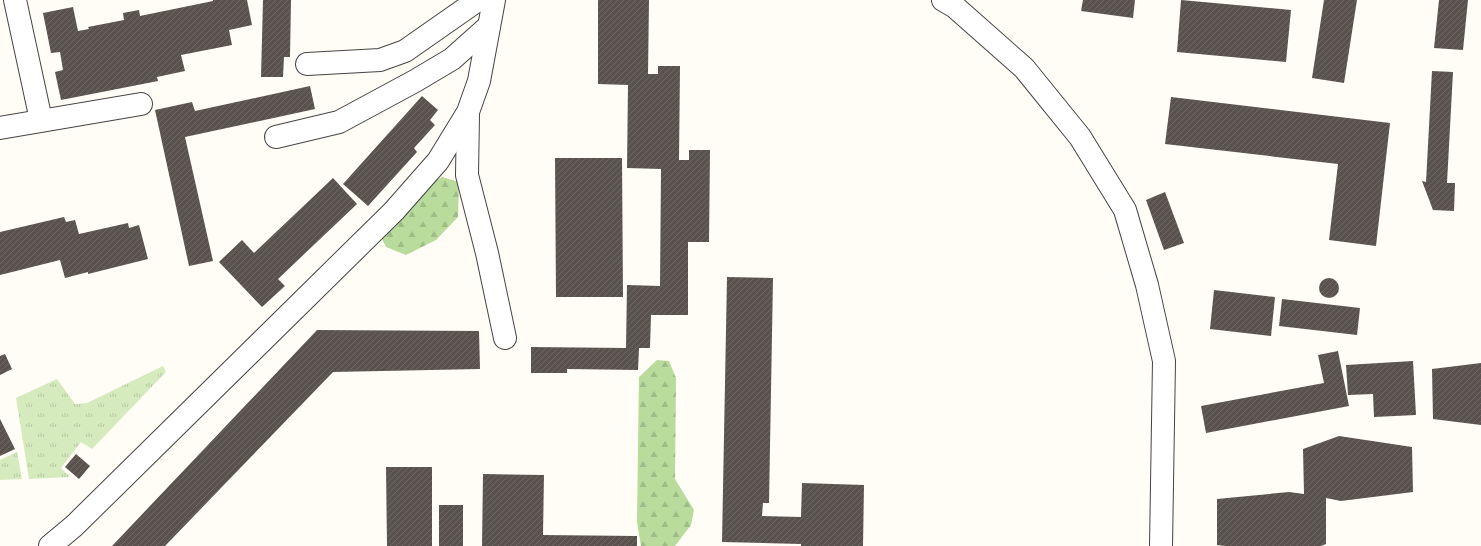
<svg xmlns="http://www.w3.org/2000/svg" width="1481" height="546" viewBox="0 0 1481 546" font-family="'PT Serif',serif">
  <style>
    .grass { fill: url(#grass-tufts) }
    .forest { fill: url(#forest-firs) }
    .building { fill: url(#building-hatch) }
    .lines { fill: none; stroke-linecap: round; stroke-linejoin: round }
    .minor-casing { stroke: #444; stroke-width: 24 }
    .minor { stroke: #fff; stroke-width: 22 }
  </style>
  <defs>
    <pattern id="grass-tufts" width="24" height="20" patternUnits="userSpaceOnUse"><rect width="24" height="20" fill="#d5ebbd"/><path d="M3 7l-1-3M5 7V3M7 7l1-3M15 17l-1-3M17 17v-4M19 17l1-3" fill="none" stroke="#b6c8a1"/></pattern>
    <pattern id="forest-firs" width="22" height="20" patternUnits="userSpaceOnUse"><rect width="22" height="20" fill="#b9dc9c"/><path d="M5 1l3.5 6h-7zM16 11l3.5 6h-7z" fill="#9ebc85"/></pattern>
    <pattern id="building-hatch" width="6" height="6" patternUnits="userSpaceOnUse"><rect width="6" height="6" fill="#5a524d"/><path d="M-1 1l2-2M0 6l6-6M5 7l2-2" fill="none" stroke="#6d6662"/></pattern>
  </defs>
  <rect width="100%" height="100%" fill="#fffdf5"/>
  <g class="grass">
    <path d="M 163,366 L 166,372 L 92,449 L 81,442 L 61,468 L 70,477 L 29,479 L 16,398 L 57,379 L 75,404 L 87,403 Z"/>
    <path d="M 17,452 L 22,479 L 0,480 L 0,460 Z"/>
  </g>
  <g class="forest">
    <path d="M 442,177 L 459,182 L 458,217 L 436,240 L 406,255 L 386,247 L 380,235 L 427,186 Z"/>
    <path d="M 657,360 L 669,361 L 676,378 L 675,479 L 694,510 L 691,525 L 675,546 L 641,546 L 637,522 L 639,377 Z"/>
  </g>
  <g class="building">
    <path d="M 213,0 L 247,0 L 252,25 L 229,30 L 232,45 L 181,55 L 185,71 L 157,77 L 158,81 L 61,100 L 55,72 L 63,70 L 60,52 L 51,53 L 43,13 L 73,7 L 78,31 L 89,29 L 88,27 L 124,20 L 123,13 L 139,10 L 140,16 L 213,1 Z"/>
    <path d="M 263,0 L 291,0 L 290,57 L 284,57 L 283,77 L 261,77 Z"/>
    <path d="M 598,0 L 649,0 L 648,74 L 658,74 L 658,66 L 680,66 L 679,160 L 689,160 L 689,150 L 710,150 L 709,242 L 688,242 L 688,315 L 651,315 L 650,348 L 639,348 L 638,370 L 567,369 L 567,373 L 531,373 L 531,347 L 626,348 L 627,285 L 660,286 L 661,169 L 627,168 L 628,85 L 598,84 Z"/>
    <path d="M 1083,0 L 1135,0 L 1133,18 L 1081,11 Z"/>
    <path d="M 1181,0 L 1291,10 L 1286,62 L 1177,52 Z"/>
    <path d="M 1324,0 L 1357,0 L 1344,83 L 1312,78 Z"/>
    <path d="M 1439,0 L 1468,0 L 1463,50 L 1434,48 Z"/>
    <path d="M 1432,71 L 1453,72 L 1447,183 L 1455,183 L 1454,211 L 1433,210 L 1422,181 L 1426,182 Z"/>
    <path d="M 310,86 L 315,109 L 185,137 L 213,261 L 189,266 L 155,110 L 192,102 L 195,111 Z"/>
    <path d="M 422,96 L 438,110 L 430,120 L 435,125 L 414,148 L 417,152 L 368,206 L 343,184 Z"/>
    <path d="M 1171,97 L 1390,123 L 1376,246 L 1329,240 L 1338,164 L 1165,144 Z"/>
    <path d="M 555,158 L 622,158 L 623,297 L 556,297 Z"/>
    <path d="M 333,178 L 357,204 L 278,279 L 285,286 L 262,307 L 219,262 L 242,240 L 254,253 Z"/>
    <path d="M 1165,192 L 1184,243 L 1164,250 L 1146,200 Z"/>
    <path d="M 64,217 L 66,222 L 75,220 L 79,234 L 128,223 L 129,228 L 139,225 L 148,259 L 88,274 L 88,272 L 65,278 L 60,260 L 0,275 L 0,232 Z"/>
    <path d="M 727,277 L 773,278 L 769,503 L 763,503 L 762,516 L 801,517 L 802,483 L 864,485 L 863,546 L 801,546 L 801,544 L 722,542 Z"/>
    <circle cx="1329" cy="288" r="10"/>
    <path d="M 1214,290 L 1275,297 L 1271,336 L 1210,329 Z"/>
    <path d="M 1282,299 L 1360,308 L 1357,335 L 1279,326 Z"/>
    <path d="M 317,330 L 479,331 L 480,369 L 333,372 L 165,546 L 112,546 Z"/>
    <path d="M 1338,351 L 1349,406 L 1206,433 L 1201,406 L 1324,383 L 1318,355 Z"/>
    <path d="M 5,354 L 12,369 L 0,375 L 0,356 Z"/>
    <path d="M 1413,361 L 1416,415 L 1374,417 L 1373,394 L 1348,395 L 1346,365 Z"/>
    <path d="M 1481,363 L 1481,425 L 1433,419 L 1432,369 Z"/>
    <path d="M 0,419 L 15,449 L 0,456 Z"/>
    <path d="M 1339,436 L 1412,447 L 1413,492 L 1341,501 L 1326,498 L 1326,544 L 1321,546 L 1225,546 L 1217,545 L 1217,499 L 1289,492 L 1304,494 L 1303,449 Z"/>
    <path d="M 76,454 L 90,466 L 79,479 L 65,467 Z"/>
    <path d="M 386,467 L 432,467 L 432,546 L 387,546 Z"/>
    <path d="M 483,474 L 544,475 L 543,535 L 637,536 L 637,546 L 482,546 Z"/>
    <rect x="439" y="505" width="24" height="41"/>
  </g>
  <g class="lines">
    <defs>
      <g id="minor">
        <path d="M 15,0 L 41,120"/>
        <path d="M 943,0 L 955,7 L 1024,68 L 1080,137 L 1125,210 L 1147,285 L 1164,361 L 1161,546"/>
        <path d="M 307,64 L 380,60 L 405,51 L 478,0"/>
        <path d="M 468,114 L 467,175 L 487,253 L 505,338"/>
        <path d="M 0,128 L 141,104"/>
        <path d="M 276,137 L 339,122 L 415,81 L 452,59 L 489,26"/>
        <path d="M 50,546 L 74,526 L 394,211 L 438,161 L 468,112 L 479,81 L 494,0"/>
      </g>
    </defs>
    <use href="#minor" class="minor-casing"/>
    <use href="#minor" class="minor"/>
  </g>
</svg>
